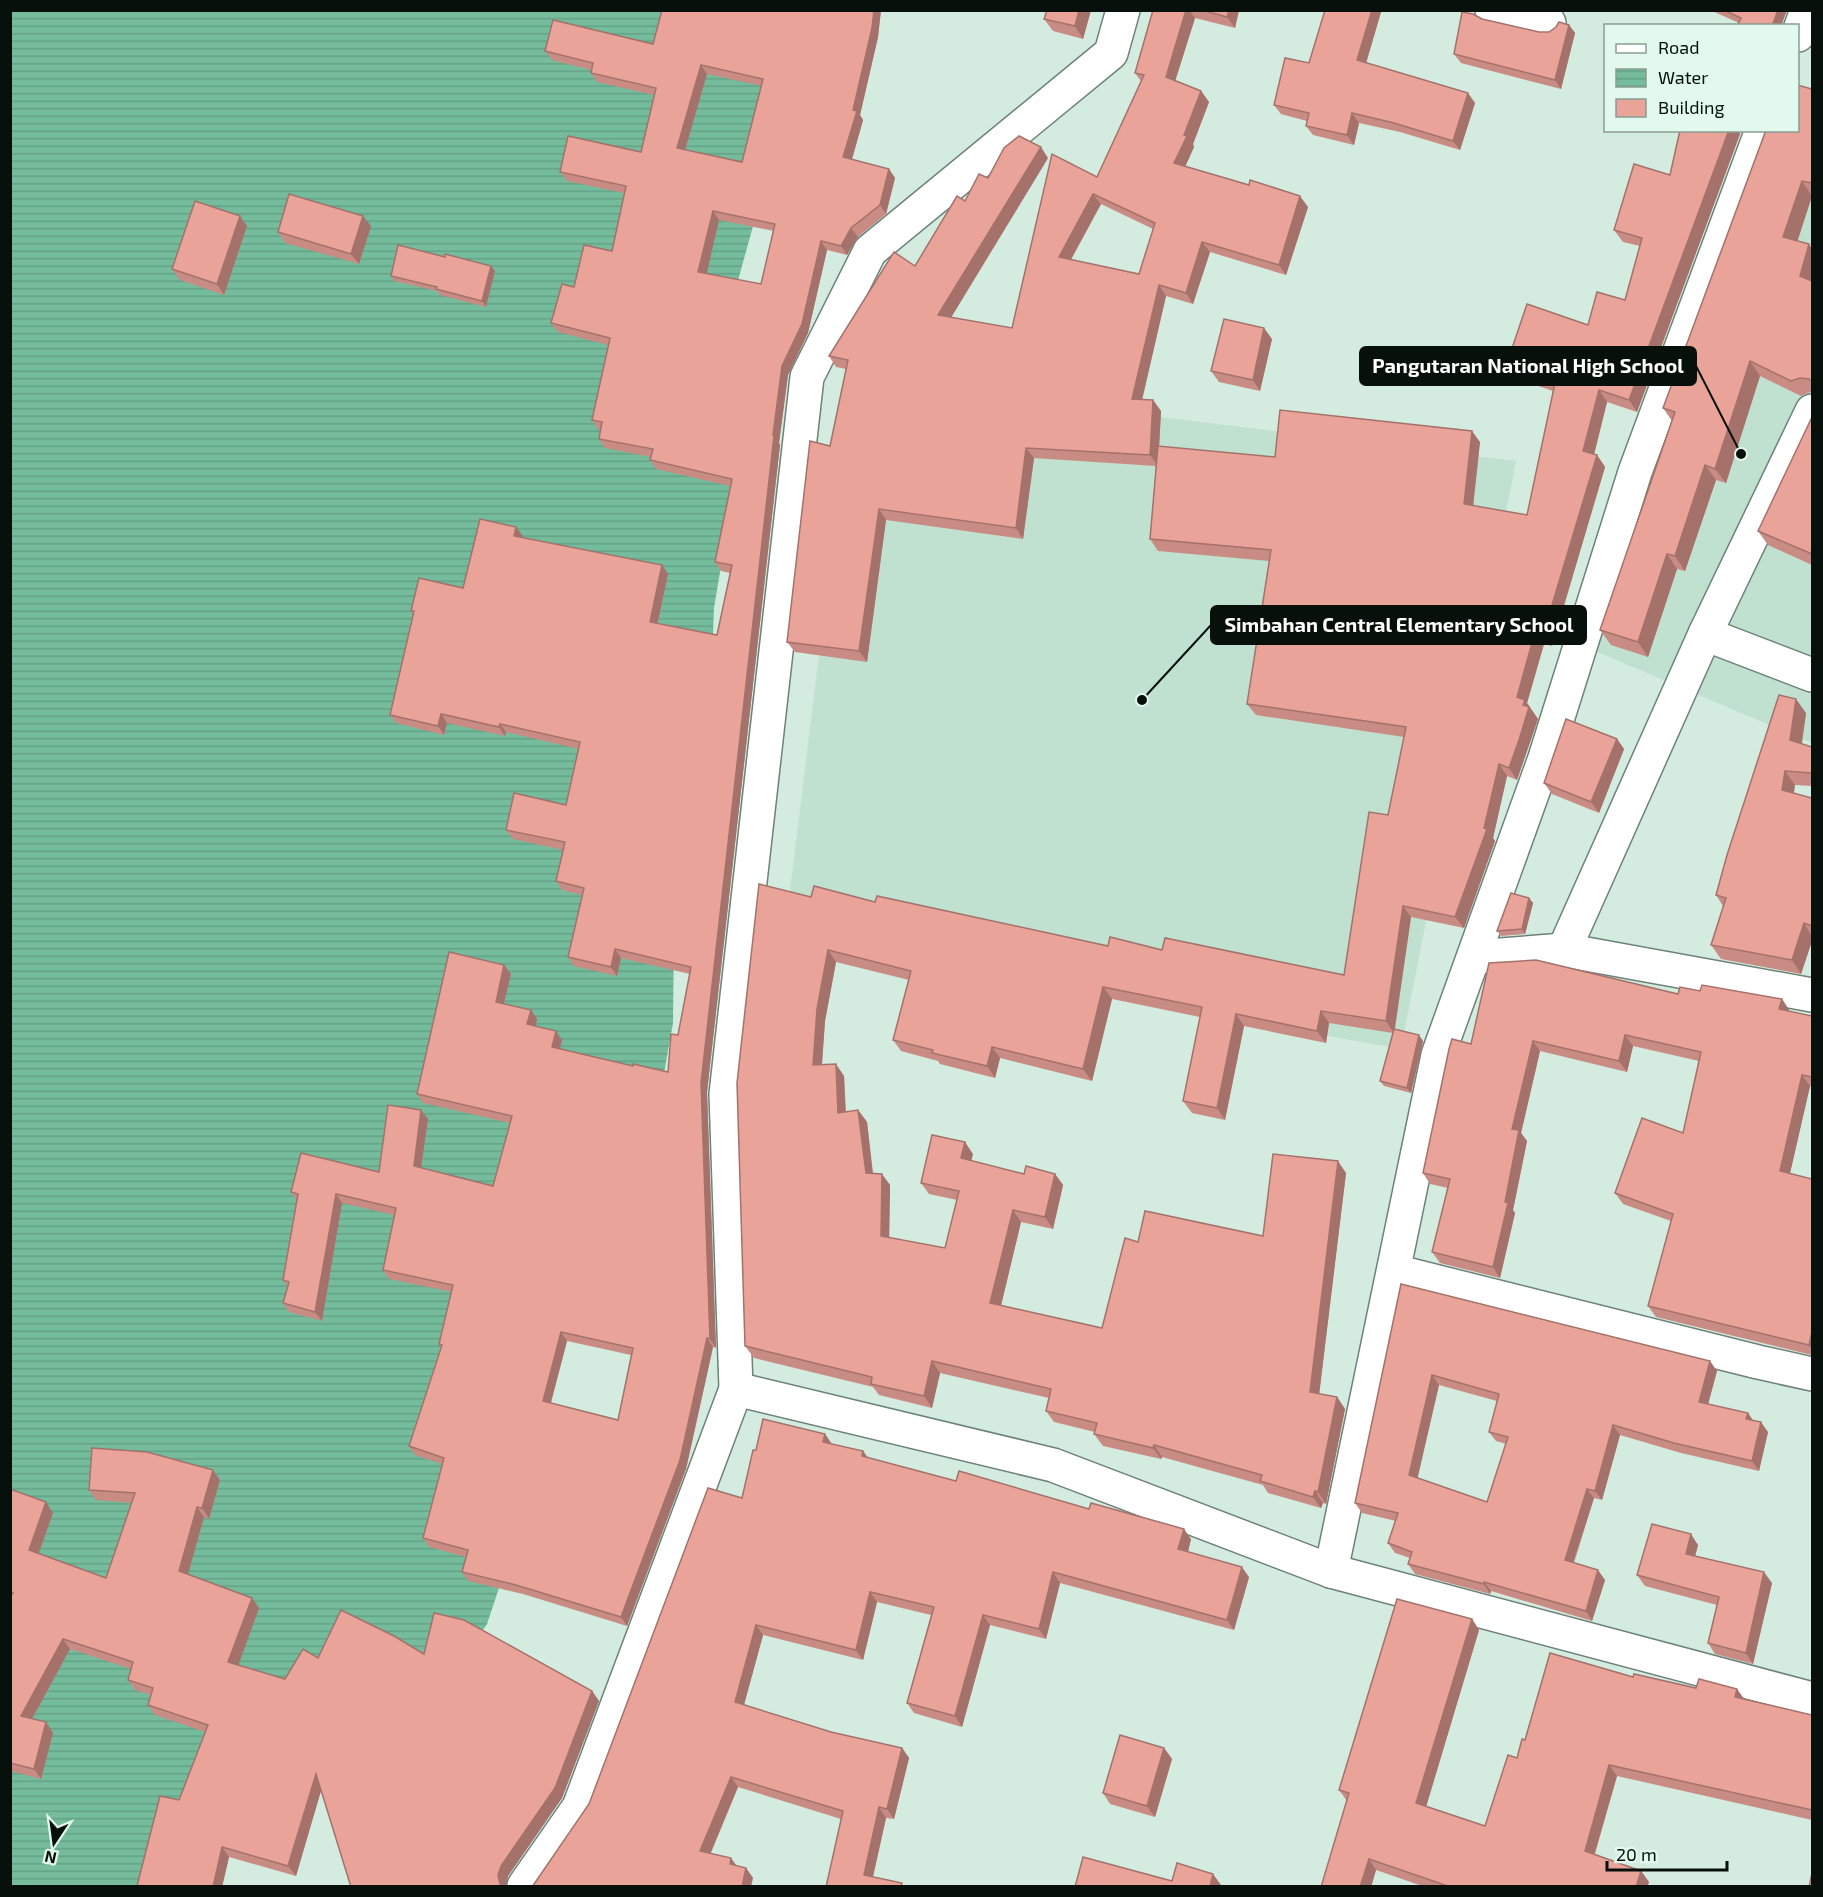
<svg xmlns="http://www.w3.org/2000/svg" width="1823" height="1897" viewBox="0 0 1823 1897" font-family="'Exo 2',sans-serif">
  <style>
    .built { fill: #c0e0d0 }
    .water { fill: url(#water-rules) }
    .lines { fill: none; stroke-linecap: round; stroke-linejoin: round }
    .minor-casing { stroke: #6d8278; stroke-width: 36 }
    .minor { stroke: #fff; stroke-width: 33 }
    .wall { fill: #c98c84; fill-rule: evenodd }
    .shaded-wall { fill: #a4726b }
    .building { fill: #eaa399; stroke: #a4726b; stroke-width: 1.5; fill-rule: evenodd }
    .leader { fill: none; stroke: #08100c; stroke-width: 2 }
    .callout-dot { fill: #08100c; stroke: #e2f9ed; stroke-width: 2 }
    .callout { fill: #08100c; stroke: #08100c; stroke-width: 2 }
    .callout-label { font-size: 20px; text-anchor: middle; font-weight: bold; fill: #fff }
  </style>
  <defs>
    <pattern id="water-rules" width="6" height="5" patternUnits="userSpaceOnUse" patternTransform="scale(1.5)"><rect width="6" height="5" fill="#74bc9c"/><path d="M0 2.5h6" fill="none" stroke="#63a185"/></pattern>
  </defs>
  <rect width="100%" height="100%" fill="#d4ece0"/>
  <g class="built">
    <path d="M 1812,146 L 1812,743 L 1595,651 L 1744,257 Z"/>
    <path d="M 853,379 L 1516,461 L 1401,1049 L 784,939 Z"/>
  </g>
  <path class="water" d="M 11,11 L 834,11 L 755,219 L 734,295 L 733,495 L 714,608 L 712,658 L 674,930 L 673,1023 L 654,1129 L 538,1198 L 519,1528 L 487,1624 L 401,1754 L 266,1704 L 177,1886 L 11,1886 Z"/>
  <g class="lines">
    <defs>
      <g id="minor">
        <path d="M 1492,10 L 1549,23"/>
        <path d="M 1798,35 L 1807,10"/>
        <path d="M 1705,634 L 1812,411"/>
        <path d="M 1564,950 L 1705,634 L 1812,675"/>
        <path d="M 1474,957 L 1564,950 L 1812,995"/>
        <path d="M 1394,1271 L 1758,1362 L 1812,1374"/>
        <path d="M 736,1389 L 1053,1465 L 1331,1571 L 1812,1699"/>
        <path d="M 1331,1571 L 1438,1055 L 1545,758 L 1635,472 L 1762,130"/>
        <path d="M 524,1886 L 579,1807 L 736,1389 L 726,1094 L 807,377 L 870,251 L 1111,53 L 1123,10"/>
      </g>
    </defs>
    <use href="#minor" class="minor-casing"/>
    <use href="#minor" class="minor"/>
  </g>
  <g class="wall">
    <path d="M 662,10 L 881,10 L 878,37 L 860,115 L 863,120 L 852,159 L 889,169 L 895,178 L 886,214 L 858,237 L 847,255 L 827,250 L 808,333 L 788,375 L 779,443 L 780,445 L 707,1092 L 716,1348 L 713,1347 L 686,1469 L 627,1626 L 523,1594 L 468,1581 L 462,1572 L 466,1557 L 429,1547 L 423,1538 L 442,1464 L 415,1455 L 409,1446 L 441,1348 L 439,1344 L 452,1292 L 389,1279 L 383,1270 L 394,1215 L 342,1203 L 322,1321 L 289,1312 L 283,1303 L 288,1287 L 283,1280 L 297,1201 L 291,1192 L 379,1172 L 421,1110 L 428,1119 L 421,1168 L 493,1186 L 510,1123 L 423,1103 L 417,1094 L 504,965 L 511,974 L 504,1004 L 531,1010 L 537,1019 L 535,1026 L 562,1040 L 560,1049 L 633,1066 L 668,1072 L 678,1035 L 690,974 L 621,958 L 617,976 L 574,966 L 568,957 L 582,895 L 562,890 L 556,881 L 563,850 L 513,839 L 506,830 L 566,805 L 579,749 L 506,732 L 505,736 L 447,723 L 444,735 L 396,723 L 390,715 L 413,614 L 411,611 L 463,588 L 523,536 L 522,537 L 662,565 L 668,574 L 658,623 L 717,635 L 730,573 L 721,571 L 715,562 L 730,486 L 656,469 L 650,460 L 651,457 L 605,448 L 599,439 L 600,430 L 598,429 L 592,420 L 608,345 L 558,332 L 551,323 L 574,287 L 612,251 L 624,193 L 567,181 L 560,172 L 641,152 L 654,95 L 597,82 L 591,73 L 591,70 L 552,60 L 545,51 L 653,44 ZM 707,74 L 762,86 L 742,162 L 685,150 ZM 719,220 L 774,231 L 761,284 L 706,274 ZM 567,1341 L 631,1355 L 618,1420 L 551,1403 Z"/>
    <path d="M 1091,10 L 1083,39 L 1053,31 L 1044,19 Z"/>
    <path d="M 1153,10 L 1239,10 L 1235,28 L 1195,18 L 1175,81 L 1201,91 L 1209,102 L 1193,144 L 1194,147 L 1185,166 L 1308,207 L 1286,275 L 1210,252 L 1193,304 L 1166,296 L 1142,399 L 1153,400 L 1161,411 L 1159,447 L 1275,457 L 1480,442 L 1473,506 L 1527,515 L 1553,391 L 1514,378 L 1506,366 L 1588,325 L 1625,300 L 1640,246 L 1623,242 L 1614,230 L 1670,175 L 1680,130 L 1738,130 L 1740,134 L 1637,412 L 1607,402 L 1594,454 L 1597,455 L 1605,467 L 1552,646 L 1544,644 L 1527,703 L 1538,719 L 1517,780 L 1507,776 L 1493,838 L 1495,841 L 1464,928 L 1411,917 L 1395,1029 L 1423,1041 L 1411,1093 L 1384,1086 L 1380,1081 L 1393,1033 L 1329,1023 L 1326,1043 L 1244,1026 L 1225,1120 L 1192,1113 L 1183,1101 L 1200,1017 L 1112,999 L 1092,1081 L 1000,1058 L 995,1078 L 940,1064 L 938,1061 L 901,1051 L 893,1040 L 909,980 L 836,962 L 825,1021 L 822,1064 L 844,1076 L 846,1112 L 858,1110 L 867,1122 L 873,1173 L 890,1185 L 889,1238 L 945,1248 L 957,1200 L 929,1194 L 921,1183 L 973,1154 L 971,1161 L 1024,1174 L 1055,1174 L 1063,1185 L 1053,1229 L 1021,1222 L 1001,1305 L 1102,1328 L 1138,1242 L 1263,1236 L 1346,1173 L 1319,1394 L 1337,1397 L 1345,1409 L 1326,1504 L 1323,1503 L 1321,1508 L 1268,1493 L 1263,1485 L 1162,1457 L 1161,1459 L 1103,1446 L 1094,1434 L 1095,1432 L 1054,1422 L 1046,1411 L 1049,1398 L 940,1373 L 932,1408 L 879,1395 L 873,1387 L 754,1358 L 745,1346 L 811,897 L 875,902 L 1108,946 L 1162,950 L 1344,975 L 1388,815 L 1404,737 L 1256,715 L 1247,704 L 1269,561 L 1158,551 L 1150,539 L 1156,466 L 1034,458 L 1023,539 L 886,520 L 867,662 L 795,652 L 787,642 L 830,446 L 846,369 L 836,367 L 829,356 L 915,266 L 965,201 L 988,178 L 1048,158 L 951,317 L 1012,328 L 1097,177 L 1141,81 L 1135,73 ZM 1101,204 L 1153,229 L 1139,274 L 1071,260 Z"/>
    <path d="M 1325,10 L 1380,10 L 1381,12 L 1366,63 L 1475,103 L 1460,150 L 1400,132 L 1359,123 L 1354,145 L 1313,135 L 1306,126 L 1307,121 L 1281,114 L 1274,105 L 1309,63 Z"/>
    <path d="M 1710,10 L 1787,10 L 1781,26 L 1737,26 L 1739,23 Z"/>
    <path d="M 1482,19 L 1539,32 L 1549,32 L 1569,25 L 1575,33 L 1561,89 L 1461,63 L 1454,54 Z"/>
    <path d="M 1812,89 L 1812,196 L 1797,241 L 1812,249 L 1812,393 L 1810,392 L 1801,396 L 1760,376 L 1726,483 L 1716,480 L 1685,571 L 1677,569 L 1648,657 L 1611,645 L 1600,630 L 1672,421 L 1663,408 Z"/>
    <path d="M 240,216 L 247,226 L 224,295 L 180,280 L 172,269 Z"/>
    <path d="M 371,226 L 359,264 L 285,243 L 278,232 Z"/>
    <path d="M 495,271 L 486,307 L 440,295 L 437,291 L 394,281 L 391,276 Z"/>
    <path d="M 1272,339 L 1260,391 L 1219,382 L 1211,371 Z"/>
    <path d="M 1812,417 L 1812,565 L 1768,545 L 1758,531 Z"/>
    <path d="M 1806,713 L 1802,744 L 1812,747 L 1812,786 L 1795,785 L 1794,793 L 1812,798 L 1812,941 L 1801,974 L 1721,959 L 1711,945 L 1723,906 L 1716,895 Z"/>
    <path d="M 1617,739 L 1624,749 L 1599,813 L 1552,794 L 1544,783 Z"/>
    <path d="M 1529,898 L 1533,903 L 1525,934 L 1501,936 L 1497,931 Z"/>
    <path d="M 1700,991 L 1782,999 L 1789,1010 L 1789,1011 L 1812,1016 L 1812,1087 L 1810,1086 L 1790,1173 L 1812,1179 L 1812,1355 L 1656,1317 L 1648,1306 L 1671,1221 L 1623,1204 L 1615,1193 L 1683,1133 L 1699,1061 L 1633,1046 L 1627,1072 L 1540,1051 L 1521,1133 L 1527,1141 L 1513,1210 L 1515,1213 L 1500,1278 L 1440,1263 L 1432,1252 L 1448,1188 L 1430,1184 L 1423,1173 L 1471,1044 L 1678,994 Z"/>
    <path d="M 1401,1284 L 1717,1371 L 1708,1404 L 1748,1413 L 1753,1420 L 1768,1432 L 1759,1471 L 1681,1453 L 1620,1435 L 1602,1500 L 1594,1498 L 1574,1563 L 1605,1580 L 1592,1621 L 1491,1591 L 1490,1594 L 1415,1574 L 1408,1564 L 1410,1558 L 1395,1553 L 1388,1543 L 1396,1521 L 1362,1513 L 1355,1503 ZM 1439,1385 L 1497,1401 L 1489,1432 L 1496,1441 L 1506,1444 L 1487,1502 L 1417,1478 Z"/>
    <path d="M 825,1434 L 831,1444 L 863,1451 L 868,1458 L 956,1481 L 1191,1539 L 1188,1552 L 1249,1577 L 1234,1630 L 1060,1583 L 1046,1639 L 990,1625 L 962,1727 L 914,1713 L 907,1703 L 931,1615 L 877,1602 L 863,1660 L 763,1635 L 744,1705 L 831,1732 L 902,1748 L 909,1758 L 894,1819 L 886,1818 L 873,1877 L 826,1887 L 841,1819 L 738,1787 L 711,1853 L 737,1866 L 746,1868 L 753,1878 L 589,1804 L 742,1498 L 756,1450 Z"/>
    <path d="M 213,1470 L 220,1480 L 209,1519 L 204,1517 L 188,1574 L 259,1608 L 238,1665 L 285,1679 L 318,1658 L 424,1654 L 592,1691 L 599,1701 L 562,1798 L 508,1876 L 505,1885 L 321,1790 L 296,1876 L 229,1857 L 222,1887 L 138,1887 L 137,1886 L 179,1800 L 205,1732 L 155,1715 L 148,1705 L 151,1695 L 135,1690 L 128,1680 L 131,1669 L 70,1649 L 32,1719 L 46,1722 L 53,1733 L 41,1779 L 10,1771 L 10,1489 L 53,1513 L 38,1554 L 106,1578 L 132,1503 L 96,1500 L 89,1490 Z"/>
    <path d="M 1698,1545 L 1695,1556 L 1772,1583 L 1753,1664 L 1715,1654 L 1708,1643 L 1717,1605 L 1645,1586 L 1637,1575 Z"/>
    <path d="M 1472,1619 L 1479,1630 L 1426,1806 L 1485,1826 L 1525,1740 L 1633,1677 L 1744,1699 L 1812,1715 L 1812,1820 L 1617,1776 L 1595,1854 L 1641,1871 L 1649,1882 L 1647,1887 L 1425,1887 L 1376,1870 L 1371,1887 L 1347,1801 L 1339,1790 Z"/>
    <path d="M 1164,1748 L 1172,1759 L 1155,1817 L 1110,1804 L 1103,1793 Z"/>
  </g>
  <g class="shaded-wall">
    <path d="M 874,10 L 881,10 L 878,37 L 860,115 L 863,120 L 850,166 L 843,157 Z"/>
    <path d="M 1079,10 L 1091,10 L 1083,39 L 1075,26 Z"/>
    <path d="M 1186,10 L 1189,10 L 1195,18 L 1173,88 L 1166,77 Z"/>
    <path d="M 1229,10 L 1239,10 L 1235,28 L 1227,17 Z"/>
    <path d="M 1372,10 L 1380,10 L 1381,12 L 1364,70 L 1357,60 Z"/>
    <path d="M 1778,10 L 1787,10 L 1781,26 L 1772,26 Z"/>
    <path d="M 1569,25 L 1575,33 L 1561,89 L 1555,80 Z"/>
    <path d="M 701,65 L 707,74 L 683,157 L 677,148 Z"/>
    <path d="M 1201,91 L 1209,102 L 1193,144 L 1194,147 L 1182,174 L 1174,163 Z"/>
    <path d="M 1468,93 L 1475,103 L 1460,150 L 1453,141 Z"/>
    <path d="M 1352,113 L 1359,123 L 1354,145 L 1347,135 Z"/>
    <path d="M 1729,130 L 1738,130 L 1740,134 L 1637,412 L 1629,400 Z"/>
    <path d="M 1041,147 L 1048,158 L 946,326 L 938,315 Z"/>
    <path d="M 889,169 L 895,178 L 886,214 L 880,205 Z"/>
    <path d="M 1802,181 L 1812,196 L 1794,252 L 1783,237 Z"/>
    <path d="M 1093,194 L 1101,204 L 1066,268 L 1059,257 Z"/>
    <path d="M 1300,196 L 1308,207 L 1286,275 L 1279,265 Z"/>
    <path d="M 713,211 L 719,220 L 705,281 L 698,272 Z"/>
    <path d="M 240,216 L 247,226 L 224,295 L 217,284 Z"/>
    <path d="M 363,216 L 371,226 L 359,264 L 351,254 Z"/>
    <path d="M 851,228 L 858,237 L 847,255 L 841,246 Z"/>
    <path d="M 821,241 L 827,250 L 808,333 L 788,375 L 779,443 L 780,445 L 707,1092 L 716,1348 L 710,1339 L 701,1083 L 773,435 L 782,366 Z"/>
    <path d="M 1202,242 L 1210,252 L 1193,304 L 1186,293 Z"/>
    <path d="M 1809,244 L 1812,249 L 1812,285 L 1800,276 Z"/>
    <path d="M 491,266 L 495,271 L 486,307 L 482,301 Z"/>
    <path d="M 1159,285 L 1166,296 L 1140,409 L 1132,399 Z"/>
    <path d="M 1264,328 L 1272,339 L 1260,391 L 1253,380 Z"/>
    <path d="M 1750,361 L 1760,376 L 1726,483 L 1715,469 Z"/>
    <path d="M 1599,390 L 1607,402 L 1592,463 L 1583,451 Z"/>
    <path d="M 1153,400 L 1161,411 L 1158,466 L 1150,455 Z"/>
    <path d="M 1472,431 L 1480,442 L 1472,516 L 1464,504 Z"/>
    <path d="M 1026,448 L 1034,458 L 1023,539 L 1016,528 Z"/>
    <path d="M 1597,455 L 1605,467 L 1552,646 L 1543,635 Z"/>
    <path d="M 1705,465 L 1716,480 L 1685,571 L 1675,556 Z"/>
    <path d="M 879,509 L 886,520 L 867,662 L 859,651 Z"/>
    <path d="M 516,527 L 523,536 L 521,545 L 514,536 Z"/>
    <path d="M 1667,554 L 1677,569 L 1648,657 L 1638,642 Z"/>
    <path d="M 662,565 L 668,574 L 656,630 L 650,622 Z"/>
    <path d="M 1535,632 L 1544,644 L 1527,703 L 1538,719 L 1517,780 L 1509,768 L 1517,697 Z"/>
    <path d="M 1796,699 L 1806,713 L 1800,754 L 1790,740 Z"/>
    <path d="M 441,714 L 447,723 L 444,735 L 438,726 Z"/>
    <path d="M 500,724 L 506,732 L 505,736 L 499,727 Z"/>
    <path d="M 1617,739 L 1624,749 L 1599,813 L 1591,802 Z"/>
    <path d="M 1499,764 L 1507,776 L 1493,838 L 1495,841 L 1464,928 L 1455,917 L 1484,828 Z"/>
    <path d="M 1785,771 L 1795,785 L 1792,804 L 1782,790 Z"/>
    <path d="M 1529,898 L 1533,903 L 1525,934 L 1522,929 Z"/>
    <path d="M 1403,906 L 1411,917 L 1394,1033 L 1386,1021 Z"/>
    <path d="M 1804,923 L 1812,936 L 1812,941 L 1801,974 L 1792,960 Z"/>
    <path d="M 615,949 L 621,958 L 617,976 L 611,967 Z"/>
    <path d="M 828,950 L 836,962 L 825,1021 L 821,1076 L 813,1065 L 817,1009 Z"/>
    <path d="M 504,965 L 511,974 L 502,1011 L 496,1002 Z"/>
    <path d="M 1103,987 L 1112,999 L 1092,1081 L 1083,1069 Z"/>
    <path d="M 1782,999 L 1789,1010 L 1786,1020 L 1779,1009 Z"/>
    <path d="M 531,1010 L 537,1019 L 534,1033 L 527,1024 Z"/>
    <path d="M 1321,1011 L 1329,1023 L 1326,1043 L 1317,1031 Z"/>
    <path d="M 1236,1014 L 1244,1026 L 1225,1120 L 1217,1108 Z"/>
    <path d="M 556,1031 L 562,1040 L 558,1056 L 552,1047 Z"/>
    <path d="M 1419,1035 L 1423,1041 L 1411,1093 L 1407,1088 Z"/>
    <path d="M 1625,1035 L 1633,1046 L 1627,1072 L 1619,1061 Z"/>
    <path d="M 1533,1041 L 1540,1051 L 1521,1133 L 1527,1141 L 1513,1210 L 1515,1213 L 1500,1278 L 1493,1267 L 1505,1202 L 1512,1129 Z"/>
    <path d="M 992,1047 L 1000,1058 L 995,1078 L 987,1066 Z"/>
    <path d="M 836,1064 L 844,1076 L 846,1124 L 838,1113 Z"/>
    <path d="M 1802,1075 L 1810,1086 L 1788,1182 L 1780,1171 Z"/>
    <path d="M 421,1110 L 428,1119 L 420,1175 L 414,1166 Z"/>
    <path d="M 858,1110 L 867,1122 L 874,1185 L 866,1173 Z"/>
    <path d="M 965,1142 L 973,1154 L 969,1170 L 961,1158 Z"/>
    <path d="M 1338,1161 L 1346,1173 L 1318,1404 L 1310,1392 Z"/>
    <path d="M 882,1174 L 890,1185 L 889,1248 L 881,1236 Z"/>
    <path d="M 1055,1174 L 1063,1185 L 1053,1229 L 1045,1217 Z"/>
    <path d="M 336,1194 L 342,1203 L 322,1321 L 315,1312 Z"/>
    <path d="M 1013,1210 L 1021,1222 L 999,1314 L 990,1303 Z"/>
    <path d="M 561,1332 L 567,1341 L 549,1409 L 543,1401 Z"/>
    <path d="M 1812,1332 L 1812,1350 L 1809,1345 Z"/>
    <path d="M 707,1338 L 713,1347 L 686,1469 L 627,1626 L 621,1617 Z"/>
    <path d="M 932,1361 L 940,1373 L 932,1408 L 924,1396 Z"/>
    <path d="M 1710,1361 L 1717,1371 L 1706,1412 L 1699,1402 Z"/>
    <path d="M 1432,1375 L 1439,1385 L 1416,1485 L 1409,1475 Z"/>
    <path d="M 1337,1397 L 1345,1409 L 1326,1504 L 1318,1492 Z"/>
    <path d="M 1748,1413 L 1754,1423 L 1746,1419 Z"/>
    <path d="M 1761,1422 L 1768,1432 L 1759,1471 L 1752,1461 Z"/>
    <path d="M 1613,1425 L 1620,1435 L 1602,1500 L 1595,1491 Z"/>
    <path d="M 825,1434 L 832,1444 L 823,1442 Z"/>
    <path d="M 1154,1445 L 1162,1457 L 1161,1459 L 1153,1448 Z"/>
    <path d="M 863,1451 L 870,1461 L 862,1456 Z"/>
    <path d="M 213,1470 L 220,1480 L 209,1519 L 202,1508 Z"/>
    <path d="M 1587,1489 L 1594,1498 L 1571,1569 L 1565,1560 Z"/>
    <path d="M 1315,1491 L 1323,1503 L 1321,1508 L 1313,1497 Z"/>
    <path d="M 46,1502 L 53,1513 L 36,1561 L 29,1550 Z"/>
    <path d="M 197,1507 L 204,1517 L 186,1581 L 179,1571 Z"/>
    <path d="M 1184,1529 L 1191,1539 L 1186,1560 L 1178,1549 Z"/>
    <path d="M 1691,1534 L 1698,1545 L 1693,1564 L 1686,1554 Z"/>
    <path d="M 1242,1567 L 1249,1577 L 1234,1630 L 1227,1620 Z"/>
    <path d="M 1598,1570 L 1605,1580 L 1592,1621 L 1586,1611 Z"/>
    <path d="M 1053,1572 L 1060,1583 L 1046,1639 L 1039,1629 Z"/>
    <path d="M 1764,1572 L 1772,1583 L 1753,1664 L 1746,1653 Z"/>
    <path d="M 1484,1582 L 1491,1591 L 1490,1594 L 1484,1584 Z"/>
    <path d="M 870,1592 L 877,1602 L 863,1660 L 856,1650 Z"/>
    <path d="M 252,1598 L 259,1608 L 236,1672 L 228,1662 Z"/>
    <path d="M 983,1615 L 990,1625 L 962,1727 L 955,1716 Z"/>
    <path d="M 1472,1619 L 1479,1630 L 1424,1814 L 1416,1803 Z"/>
    <path d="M 756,1625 L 763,1635 L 742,1712 L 735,1702 Z"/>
    <path d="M 63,1639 L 70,1649 L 28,1726 L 21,1716 Z"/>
    <path d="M 1737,1689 L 1745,1700 L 1735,1697 Z"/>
    <path d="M 592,1691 L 599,1701 L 562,1798 L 508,1876 L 506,1887 L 502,1887 L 500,1884 L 498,1875 L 501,1866 Z"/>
    <path d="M 46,1722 L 53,1733 L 41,1779 L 34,1769 Z"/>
    <path d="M 902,1748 L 909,1758 L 894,1819 L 887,1809 Z"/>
    <path d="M 1164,1748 L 1172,1759 L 1155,1817 L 1147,1806 Z"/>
    <path d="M 1609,1765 L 1617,1776 L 1592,1862 L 1585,1851 Z"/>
    <path d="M 316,1774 L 323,1784 L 296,1876 L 288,1866 Z"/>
    <path d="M 731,1777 L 738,1787 L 707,1861 L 700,1851 Z"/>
    <path d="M 879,1807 L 886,1818 L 871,1885 L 864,1875 Z"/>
    <path d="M 222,1847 L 229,1857 L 222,1887 L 213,1887 Z"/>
    <path d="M 731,1858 L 739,1869 L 730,1864 Z"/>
    <path d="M 1369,1859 L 1376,1870 L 1371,1887 L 1360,1887 Z"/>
    <path d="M 746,1868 L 753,1878 L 751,1887 L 742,1887 Z"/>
    <path d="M 1641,1871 L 1649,1882 L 1647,1887 L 1636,1887 Z"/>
    <path d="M 1213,1874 L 1221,1885 L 1220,1887 L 1210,1887 Z"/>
  </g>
  <g class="building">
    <path d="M 662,10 L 874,10 L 872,28 L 853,110 L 857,111 L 843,157 L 889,169 L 880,205 L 851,228 L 841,246 L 821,241 L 802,324 L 782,366 L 773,435 L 774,436 L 701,1083 L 710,1339 L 707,1338 L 680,1460 L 621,1617 L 516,1585 L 462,1572 L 468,1550 L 423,1538 L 444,1458 L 409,1446 L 442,1345 L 439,1344 L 453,1285 L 383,1270 L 396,1208 L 336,1194 L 315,1312 L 283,1303 L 289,1282 L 283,1280 L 298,1194 L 291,1192 L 301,1153 L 379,1172 L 388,1105 L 421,1110 L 414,1166 L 493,1186 L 512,1116 L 417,1094 L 449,952 L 504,965 L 496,1002 L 531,1010 L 527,1024 L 556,1031 L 552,1047 L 633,1066 L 633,1064 L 668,1072 L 671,1034 L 678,1035 L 691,967 L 615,949 L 611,967 L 568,957 L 584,888 L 556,881 L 565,842 L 506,830 L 514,793 L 566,805 L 580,742 L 500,724 L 499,727 L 441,714 L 438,726 L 390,715 L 414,611 L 411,611 L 419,578 L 463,588 L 480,519 L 516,527 L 514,536 L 662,565 L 650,622 L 717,635 L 732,565 L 715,562 L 732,479 L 650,460 L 653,449 L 599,439 L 602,422 L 592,420 L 610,338 L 551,323 L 562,284 L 574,287 L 584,245 L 612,251 L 626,186 L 560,172 L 568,136 L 641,152 L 656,88 L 591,73 L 593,63 L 545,51 L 553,20 L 653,44 ZM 701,65 L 763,79 L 742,162 L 677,148 ZM 713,211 L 775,224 L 761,284 L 698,272 ZM 561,1332 L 633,1348 L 618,1420 L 543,1401 Z"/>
    <path d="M 1047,10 L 1079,10 L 1075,26 L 1044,19 Z"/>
    <path d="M 1153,10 L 1186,10 L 1166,77 L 1201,91 L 1184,135 L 1187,136 L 1174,163 L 1249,185 L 1250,180 L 1300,196 L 1279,265 L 1202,242 L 1186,293 L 1159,285 L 1132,399 L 1153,400 L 1150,455 L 1026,448 L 1016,528 L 879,509 L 859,651 L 787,642 L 810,441 L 830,446 L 848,360 L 829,356 L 894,252 L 915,266 L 957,196 L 965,201 L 979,174 L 988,178 L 1004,148 L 1019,136 L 1041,147 L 938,315 L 1012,328 L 1052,154 L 1097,177 L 1144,75 L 1135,73 ZM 1093,194 L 1155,223 L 1139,274 L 1059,257 Z"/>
    <path d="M 1202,10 L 1229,10 L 1227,17 Z"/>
    <path d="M 1325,10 L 1372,10 L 1357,60 L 1468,93 L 1453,141 L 1394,123 L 1352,113 L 1347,135 L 1306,126 L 1309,113 L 1274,105 L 1285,58 L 1309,63 Z"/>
    <path d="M 1724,10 L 1778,10 L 1772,26 L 1737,26 L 1741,18 Z"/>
    <path d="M 1462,12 L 1473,14 L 1482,19 L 1539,32 L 1549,32 L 1556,27 L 1559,22 L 1569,25 L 1555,80 L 1454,54 Z"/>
    <path d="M 1797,85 L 1812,89 L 1812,183 L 1802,181 L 1783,237 L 1809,244 L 1800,276 L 1812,281 L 1812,382 L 1809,379 L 1800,378 L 1791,381 L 1750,361 L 1715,469 L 1705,465 L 1675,556 L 1667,554 L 1638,642 L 1600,630 L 1675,412 L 1663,408 L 1766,130 L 1797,130 Z"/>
    <path d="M 1680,130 L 1729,130 L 1629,400 L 1599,390 L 1583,451 L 1597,455 L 1543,635 L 1535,632 L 1517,697 L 1525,700 L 1523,705 L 1529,707 L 1519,740 L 1509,768 L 1499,764 L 1484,828 L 1487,829 L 1455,917 L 1403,906 L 1386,1021 L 1321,1011 L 1317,1031 L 1236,1014 L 1217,1108 L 1183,1101 L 1202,1007 L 1103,987 L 1083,1069 L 992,1047 L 987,1066 L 932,1053 L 933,1050 L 893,1040 L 911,971 L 828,950 L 817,1009 L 813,1065 L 836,1064 L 838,1113 L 858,1110 L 866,1173 L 882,1174 L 881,1236 L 945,1248 L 959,1191 L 921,1183 L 932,1135 L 965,1142 L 961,1158 L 1024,1174 L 1026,1166 L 1055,1174 L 1045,1217 L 1013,1210 L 990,1303 L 1102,1328 L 1125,1238 L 1138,1242 L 1145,1211 L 1263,1236 L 1273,1154 L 1338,1161 L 1310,1392 L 1337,1397 L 1318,1492 L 1315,1491 L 1313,1497 L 1260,1481 L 1262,1475 L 1154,1445 L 1153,1448 L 1094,1434 L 1097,1423 L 1046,1411 L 1051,1389 L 932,1361 L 924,1396 L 871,1384 L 872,1377 L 745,1346 L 737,1083 L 759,884 L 811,897 L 814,886 L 875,902 L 877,896 L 1108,946 L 1110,937 L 1162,950 L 1165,938 L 1344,975 L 1369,812 L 1388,815 L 1406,727 L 1247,704 L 1271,550 L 1150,539 L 1158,446 L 1275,457 L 1280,410 L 1472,431 L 1464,504 L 1527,515 L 1555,383 L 1506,366 L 1527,304 L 1588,325 L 1597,292 L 1625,300 L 1642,238 L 1614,230 L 1634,164 L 1670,175 Z"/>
    <path d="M 289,194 L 363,216 L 351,254 L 278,232 Z"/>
    <path d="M 195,201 L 240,216 L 217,284 L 172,269 Z"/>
    <path d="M 398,245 L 445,257 L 445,254 L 491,266 L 482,301 L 436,289 L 437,287 L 391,276 Z"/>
    <path d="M 1224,319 L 1264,328 L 1253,380 L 1211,371 Z"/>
    <path d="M 1812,417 L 1812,554 L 1758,531 Z"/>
    <path d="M 1779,695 L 1796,699 L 1790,740 L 1812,747 L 1812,773 L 1785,771 L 1782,790 L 1812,798 L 1812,926 L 1804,923 L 1792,960 L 1711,945 L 1726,898 L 1716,895 L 1727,855 Z"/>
    <path d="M 1566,719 L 1617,739 L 1591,802 L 1544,783 Z"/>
    <path d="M 1511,893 L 1529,898 L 1522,929 L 1497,931 Z"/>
    <path d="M 1536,960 L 1678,994 L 1680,987 L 1700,991 L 1702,985 L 1782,999 L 1779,1009 L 1812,1016 L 1812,1077 L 1802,1075 L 1780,1171 L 1812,1179 L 1812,1332 L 1809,1345 L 1648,1306 L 1673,1214 L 1615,1193 L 1642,1118 L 1683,1133 L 1701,1052 L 1625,1035 L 1619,1061 L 1533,1041 L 1512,1129 L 1519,1130 L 1505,1202 L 1508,1203 L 1493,1267 L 1432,1252 L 1450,1179 L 1423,1173 L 1449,1049 L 1452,1039 L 1471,1044 L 1489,963 Z"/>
    <path d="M 1394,1029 L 1419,1035 L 1407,1088 L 1380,1081 Z"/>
    <path d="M 1401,1284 L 1710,1361 L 1699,1402 L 1748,1413 L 1746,1419 L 1761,1422 L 1752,1461 L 1674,1443 L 1613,1425 L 1595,1491 L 1587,1489 L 1565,1560 L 1598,1570 L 1586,1611 L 1484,1582 L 1484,1584 L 1408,1564 L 1412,1552 L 1388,1543 L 1398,1513 L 1355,1503 ZM 1432,1375 L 1499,1394 L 1489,1432 L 1508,1437 L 1487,1502 L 1409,1475 Z"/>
    <path d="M 763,1419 L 825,1434 L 823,1442 L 863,1451 L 862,1456 L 956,1481 L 959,1471 L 1089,1509 L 1091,1503 L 1184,1529 L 1178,1549 L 1242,1567 L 1227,1620 L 1053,1572 L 1039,1629 L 983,1615 L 955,1716 L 907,1703 L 934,1607 L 870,1592 L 856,1650 L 756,1625 L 735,1702 L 831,1732 L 902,1748 L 887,1809 L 879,1807 L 864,1875 L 902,1883 L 901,1887 L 826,1887 L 843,1811 L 731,1777 L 700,1851 L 731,1858 L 730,1864 L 746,1868 L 742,1887 L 532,1887 L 589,1804 L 708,1488 L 742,1498 L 753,1450 L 756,1450 Z"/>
    <path d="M 92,1448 L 147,1452 L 213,1470 L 202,1508 L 197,1507 L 179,1571 L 252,1598 L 228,1662 L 285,1679 L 303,1649 L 318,1658 L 341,1610 L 394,1636 L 424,1654 L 434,1613 L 464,1620 L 592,1691 L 555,1788 L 501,1866 L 498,1875 L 500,1884 L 502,1887 L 351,1887 L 316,1774 L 288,1866 L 222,1847 L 213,1887 L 141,1887 L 137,1886 L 160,1796 L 179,1800 L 208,1725 L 148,1705 L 153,1688 L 128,1680 L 133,1662 L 63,1639 L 21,1716 L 46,1722 L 34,1769 L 10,1763 L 10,1596 L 13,1593 L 10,1592 L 10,1489 L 46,1502 L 29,1550 L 106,1578 L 135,1493 L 89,1490 Z"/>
    <path d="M 1652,1524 L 1691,1534 L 1686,1554 L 1764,1572 L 1746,1653 L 1708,1643 L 1719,1597 L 1637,1575 Z"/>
    <path d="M 1397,1599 L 1472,1619 L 1416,1803 L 1485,1826 L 1508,1755 L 1517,1758 L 1522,1739 L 1525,1740 L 1550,1653 L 1633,1677 L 1634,1674 L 1696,1688 L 1699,1679 L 1737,1689 L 1735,1697 L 1812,1715 L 1812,1810 L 1609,1765 L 1585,1851 L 1641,1871 L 1636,1887 L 1445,1887 L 1445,1885 L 1369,1859 L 1360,1887 L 1321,1887 L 1349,1793 L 1339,1790 Z"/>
    <path d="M 1120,1735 L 1164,1748 L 1147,1806 L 1103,1793 Z"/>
    <path d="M 1083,1857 L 1172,1881 L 1177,1863 L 1213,1874 L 1210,1887 L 1075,1887 Z"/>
    <path d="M 1812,1873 L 1812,1887 L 1809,1887 Z"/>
  </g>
  <path class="leader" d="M1741 454L1696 366M1142 700L1211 625"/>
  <g class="callout-dot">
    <circle cx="1741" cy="454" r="6"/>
    <circle cx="1142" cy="700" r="6"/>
  </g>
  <g class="callout">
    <rect x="1360" y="347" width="336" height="38" rx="6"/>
    <rect x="1211" y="606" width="375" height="38" rx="6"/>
  </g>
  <g class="callout-label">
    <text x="1528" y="373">Pangutaran National High School</text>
    <text x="1399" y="632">Simbahan Central Elementary School</text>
  </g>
  <rect width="1823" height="1897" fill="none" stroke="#08100c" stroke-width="24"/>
  <rect x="1604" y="24" width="195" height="108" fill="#e2f9ed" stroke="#8b9c93" stroke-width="1.5"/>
  <rect x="1616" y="44" width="30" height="9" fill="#ffffff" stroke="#8b9c93" stroke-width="1.5"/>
  <text x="1658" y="54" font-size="18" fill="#08100c">Road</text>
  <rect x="1616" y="69" width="30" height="18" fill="url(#water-rules)" stroke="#8b9c93" stroke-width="1.5"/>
  <text x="1658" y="84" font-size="18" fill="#08100c">Water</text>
  <rect x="1616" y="99" width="30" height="18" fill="#eaa399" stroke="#8b9c93" stroke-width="1.5"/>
  <text x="1658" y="114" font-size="18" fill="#08100c">Building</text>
  <g transform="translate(54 1843) rotate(193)" stroke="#e2f9ed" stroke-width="4.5" paint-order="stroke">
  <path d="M0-4.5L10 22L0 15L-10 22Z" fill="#08100c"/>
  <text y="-9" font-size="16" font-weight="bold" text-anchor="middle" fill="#08100c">N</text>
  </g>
  <path d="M1607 1861v9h120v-9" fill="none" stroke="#08100c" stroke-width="3"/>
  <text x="1616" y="1861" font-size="18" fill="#08100c" stroke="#e2f9ed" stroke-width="4.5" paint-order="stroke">20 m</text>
</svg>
